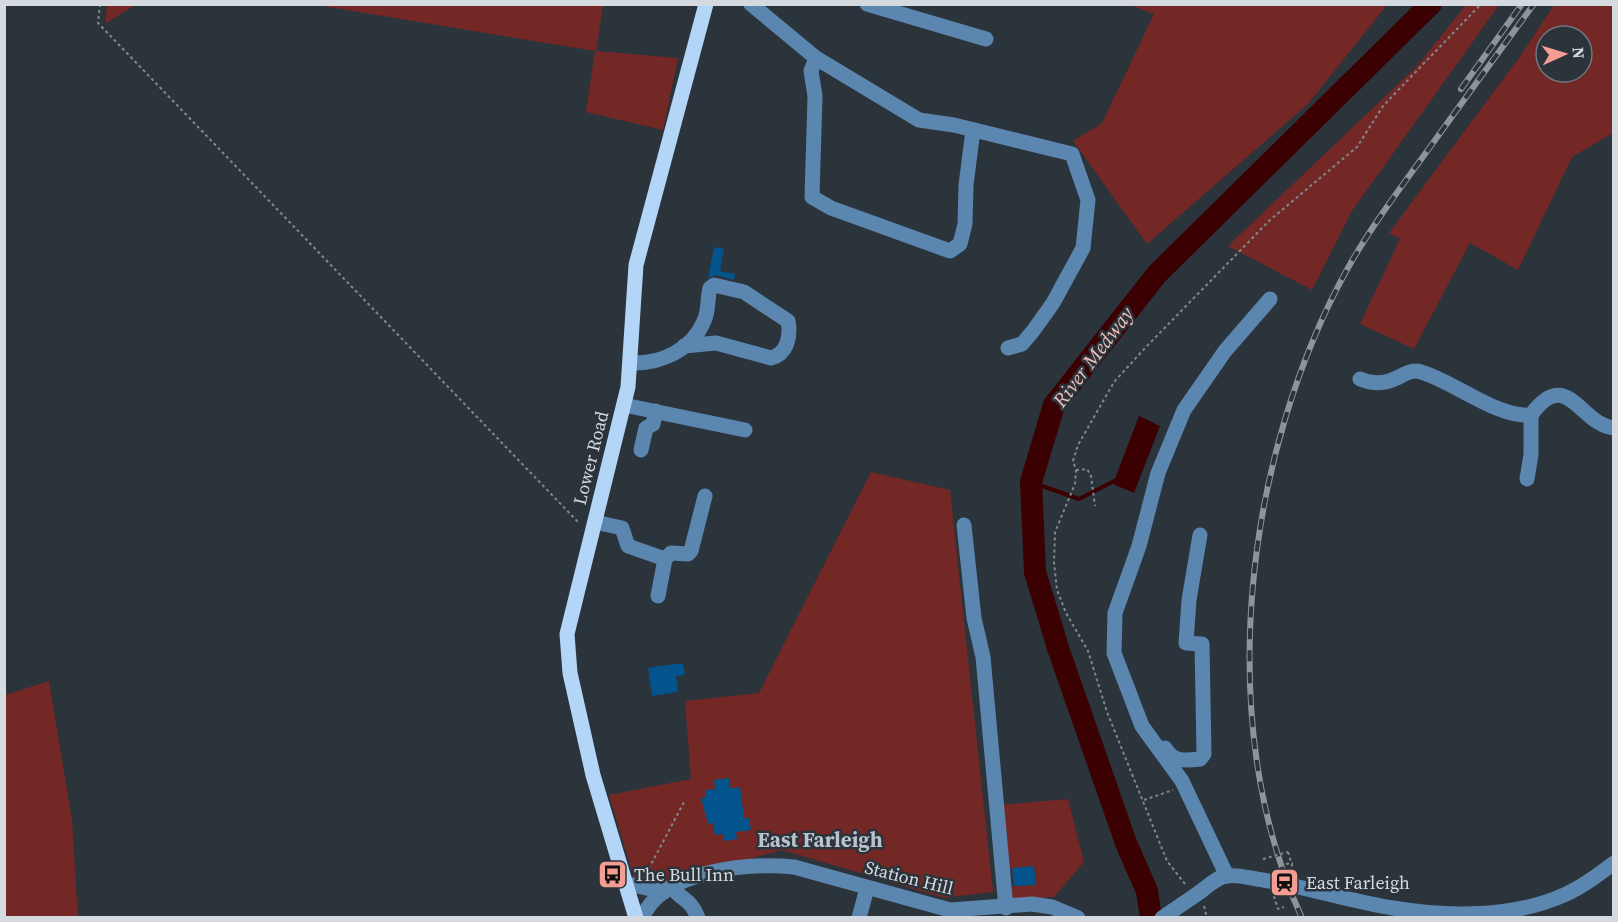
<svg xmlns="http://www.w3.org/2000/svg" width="1618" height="922" viewBox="0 0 1618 922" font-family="'Source Serif 4',serif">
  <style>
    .green { fill: #732825; fill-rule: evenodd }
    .water { fill: #3b0002 }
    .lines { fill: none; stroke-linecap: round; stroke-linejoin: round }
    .stream { stroke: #3b0002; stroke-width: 4 }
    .river { stroke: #3b0002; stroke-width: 22 }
    .building { fill: #03538c }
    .path { stroke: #81888f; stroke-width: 2; stroke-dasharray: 3 3; stroke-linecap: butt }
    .minor { stroke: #5b86af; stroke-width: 15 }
    .major { stroke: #b3d5f7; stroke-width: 15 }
    .rail-casing { stroke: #8d949a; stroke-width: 6 }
    .rail { stroke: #2b333b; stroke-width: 4; stroke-dasharray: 11; stroke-linecap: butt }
    .path-bridge { stroke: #81888f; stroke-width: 2; stroke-dasharray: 3 3; stroke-linecap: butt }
    .minor-bridge { stroke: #5b86af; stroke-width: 15 }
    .labels { text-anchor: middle; stroke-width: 5; stroke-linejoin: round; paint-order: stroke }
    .street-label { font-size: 18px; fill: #d4dadf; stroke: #2b333b }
    .poi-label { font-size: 18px; fill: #d4dadf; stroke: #2b333b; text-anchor: start }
    .water-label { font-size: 20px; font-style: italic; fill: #f1bfb9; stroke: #2b333b }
    .quarter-label { font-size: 21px; font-weight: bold; fill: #b8c3cd; stroke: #2b333b }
  </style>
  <rect width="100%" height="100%" fill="#2b333b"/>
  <g class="green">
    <path d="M 107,5 L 107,4 L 135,5 L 105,24 Z"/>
    <path d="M 316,5 L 603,5 L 596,51 L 678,58 L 663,130 L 586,112 L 595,51 Z"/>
    <path d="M 1130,5 L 1387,5 L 1308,104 L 1147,244 L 1073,141 L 1102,123 L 1154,14 Z"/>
    <path d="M 1466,5 L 1499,5 L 1352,211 L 1312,290 L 1228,246 L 1417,66 Z"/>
    <path d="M 1554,5 L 1613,5 L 1613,133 L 1572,157 L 1518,270 L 1470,243 L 1414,349 L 1360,324 L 1400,239 L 1389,233 L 1521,55 ZM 1546,36 L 1582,36 L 1582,72 L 1546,72 Z"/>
    <path d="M 871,472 L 950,490 L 993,892 L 944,898 L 782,850 L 648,886 L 639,877 L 634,878 L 609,795 L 691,779 L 685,701 L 759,693 Z"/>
    <path d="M 49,681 L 72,820 L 78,917 L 5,917 L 5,695 Z"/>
    <path d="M 1068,799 L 1084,862 L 1054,897 L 1010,900 L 1000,805 ZM 1034,866 L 1036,884 L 1011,886 L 1010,869 Z"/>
  </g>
  <path class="water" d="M 1139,416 L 1160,426 L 1134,493 L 1113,484 Z"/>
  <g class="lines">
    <path class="stream" d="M 1031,482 L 1079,499 L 1118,479"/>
    <path class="river" d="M 1151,918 L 1147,891 L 1126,843 L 1059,651 L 1035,572 L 1031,482 L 1054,405 L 1157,274 L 1431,4"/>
  </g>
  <g class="building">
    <path d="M 714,247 L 724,249 L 720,271 L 735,274 L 734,280 L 716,275 L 708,278 Z"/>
    <path d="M 674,664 L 683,664 L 685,675 L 676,676 L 678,692 L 652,696 L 648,668 Z"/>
    <path d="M 729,778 L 730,788 L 740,787 L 744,818 L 749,818 L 751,830 L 736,832 L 737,839 L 724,841 L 723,834 L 715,835 L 713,823 L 708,824 L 701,798 L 706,797 L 705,790 L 715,789 L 714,780 Z"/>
    <path d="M 1034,866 L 1036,885 L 1014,886 L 1012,868 Z"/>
  </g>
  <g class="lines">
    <g class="path">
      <path d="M 100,4 L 98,23 L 579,523"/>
      <path d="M 1076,470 L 1087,469 L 1091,476 L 1095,506"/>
      <path d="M 1144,800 L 1173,790"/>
      <path d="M 1288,852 L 1294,872"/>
      <path d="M 1286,864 L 1293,863"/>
      <path d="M 646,874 L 684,802"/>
      <path d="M 1185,884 L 1167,861 L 1107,712 L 1088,651 L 1066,613 L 1057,590 L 1054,563 L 1055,532 L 1075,484 L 1076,470 L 1073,461 L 1078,445 L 1114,382 L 1146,347 L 1270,220 L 1357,147 L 1383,106 L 1481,4"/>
      <path d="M 1274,896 L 1278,909 L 1284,907"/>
      <path d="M 1204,906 L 1207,918"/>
    </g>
    <g class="minor">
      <path d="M 751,4 L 816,58 L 919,120 L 954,125 L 1072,154 L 1088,200 L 1083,248 L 1053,303 L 1033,331 L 1022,344 L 1008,348"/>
      <path d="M 867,4 L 986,39"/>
      <path d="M 816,58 L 811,71 L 815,96 L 812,197 L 831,208 L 950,251 L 960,244 L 965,224 L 966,185 L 973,130"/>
      <path d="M 631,363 C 661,364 692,350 704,321 C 709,311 707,299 710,288 L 714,285 L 744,292 L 788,321 C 791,337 787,354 771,358 L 716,343 L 684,346"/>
      <path d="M 1360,379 C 1394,392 1403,366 1421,372 C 1455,382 1497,418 1531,415 C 1567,365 1580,425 1614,428"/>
      <path d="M 624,405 L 745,430"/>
      <path d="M 641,450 L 646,428 L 653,424 L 656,411"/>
      <path d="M 1527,479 L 1531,455 L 1531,415"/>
      <path d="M 595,522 L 622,528 L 628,546 L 665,559 L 658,596"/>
      <path d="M 964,525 L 974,618 L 983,657 L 1006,908"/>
      <path d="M 665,559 L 671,553 L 688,554 L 691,551 L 705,496"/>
      <path d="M 1165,748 C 1173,762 1184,761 1200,759 L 1204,754 L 1202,644 L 1186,643 L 1189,600 L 1200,535"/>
      <path d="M 1227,876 L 1182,781 L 1142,726 L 1114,653 L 1115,613 L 1139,546 L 1158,473 L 1184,410 L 1225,351 L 1270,299"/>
      <path d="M 624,883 L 664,892"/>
      <path d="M 672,887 C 680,900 690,897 698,918"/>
      <path d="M 1200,892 C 1208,886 1217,877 1227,876 C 1238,874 1252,879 1263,880 C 1307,887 1349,901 1393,908 C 1447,917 1513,918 1564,895 C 1582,887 1598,875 1614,863"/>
      <path d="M 642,918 C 663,869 750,863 794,867 L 950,910 L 1032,904 L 1052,907 L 1078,918"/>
      <path d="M 859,918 L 867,888"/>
    </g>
    <path class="major" d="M 636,918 L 593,775 L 570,673 L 567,634 L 628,387 L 636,265 L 706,4"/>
    <defs>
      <g id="rail">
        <path d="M 1461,89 L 1522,4"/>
        <path d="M 1302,918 C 1211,721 1246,450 1349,266 C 1371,227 1399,190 1425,154 C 1461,104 1497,54 1534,4"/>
      </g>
    </defs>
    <use href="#rail" class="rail-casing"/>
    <use href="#rail" class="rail"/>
    <path class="path-bridge" d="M 1263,859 L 1288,852"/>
    <path class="minor-bridge" d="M 1162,918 L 1200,892"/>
  </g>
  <defs>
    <symbol id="bus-square" viewBox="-11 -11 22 22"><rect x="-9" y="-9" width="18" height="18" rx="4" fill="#f59c93" stroke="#2b333b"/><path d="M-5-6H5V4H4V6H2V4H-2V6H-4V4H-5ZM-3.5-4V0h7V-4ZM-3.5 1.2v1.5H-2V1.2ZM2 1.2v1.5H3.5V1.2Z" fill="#111"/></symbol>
    <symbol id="station-square" viewBox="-11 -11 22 22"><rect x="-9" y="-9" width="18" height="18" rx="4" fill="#f59c93" stroke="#2b333b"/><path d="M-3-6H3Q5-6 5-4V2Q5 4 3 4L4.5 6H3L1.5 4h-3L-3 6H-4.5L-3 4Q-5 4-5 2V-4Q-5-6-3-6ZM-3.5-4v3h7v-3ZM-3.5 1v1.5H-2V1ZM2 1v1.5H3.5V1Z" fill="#111"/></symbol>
  </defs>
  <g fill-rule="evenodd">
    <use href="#bus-square" x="596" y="858" width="33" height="33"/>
    <use href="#station-square" x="1268" y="866" width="33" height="33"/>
  </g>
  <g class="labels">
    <g class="street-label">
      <text transform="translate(591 458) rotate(-76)" y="6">Lower Road</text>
      <text transform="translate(909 878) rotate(14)" y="6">Station Hill</text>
    </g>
    <g class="poi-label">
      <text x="634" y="881">The Bull Inn</text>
      <text x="1306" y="889">East Farleigh</text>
    </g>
    <g class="water-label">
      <text transform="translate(1093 357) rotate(-53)" y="7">River Medway</text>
    </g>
    <g class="quarter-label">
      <text x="820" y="847">East Farleigh</text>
    </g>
  </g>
  <rect width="1618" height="922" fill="none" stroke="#d4dadf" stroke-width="12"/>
  <g transform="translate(1564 54) rotate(86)"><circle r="28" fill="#2b333b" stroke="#6f767d" stroke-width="1.5"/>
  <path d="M0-4.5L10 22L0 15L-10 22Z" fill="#f59c93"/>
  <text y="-9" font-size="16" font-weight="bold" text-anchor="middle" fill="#d4dadf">N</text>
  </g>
</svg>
